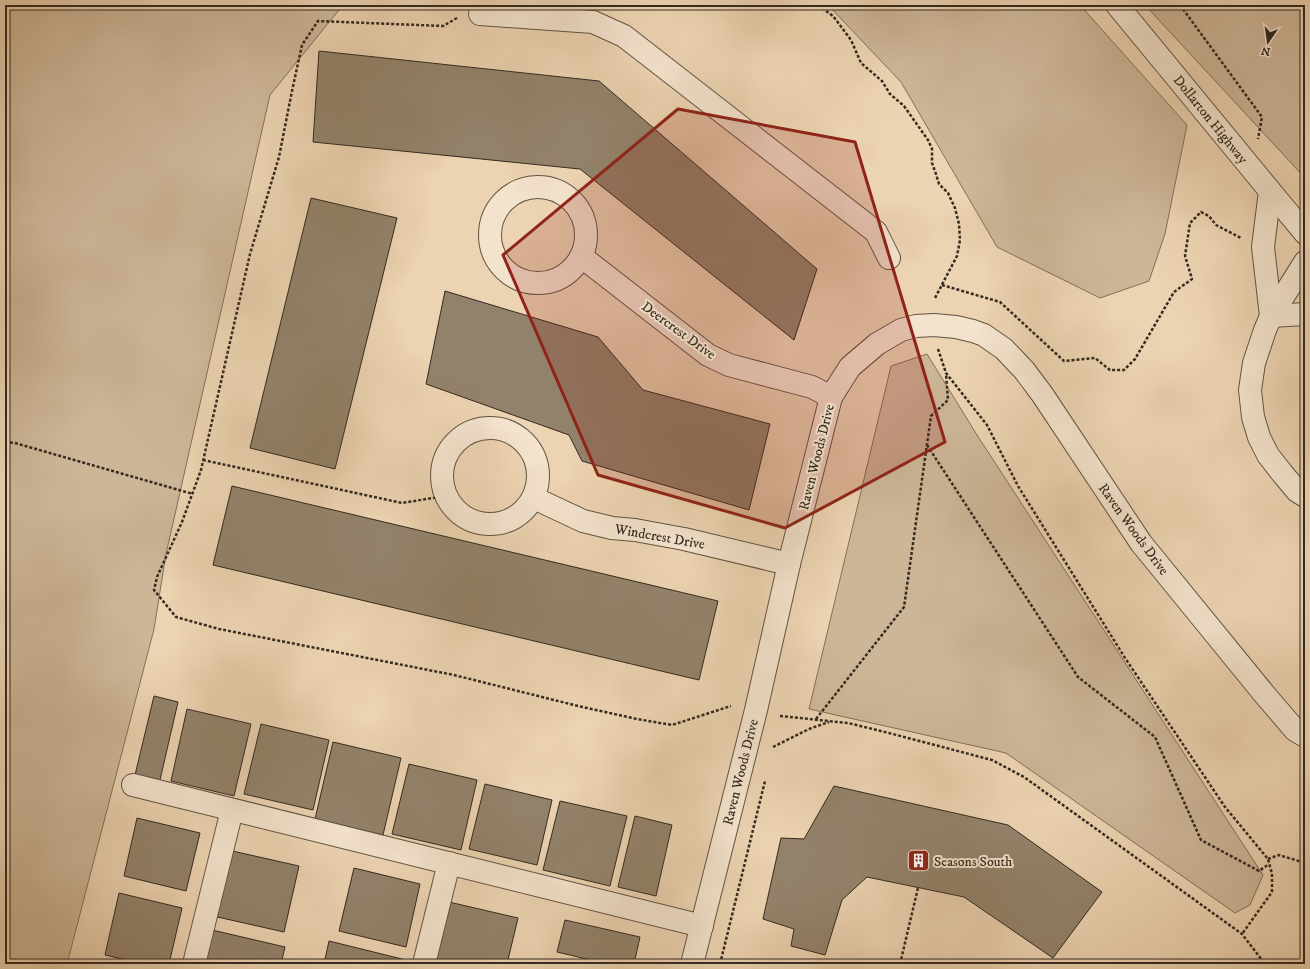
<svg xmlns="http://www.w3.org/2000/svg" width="1310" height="969" viewBox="0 0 1310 969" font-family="'IM FELL DW Pica',serif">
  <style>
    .green { fill: #cdb698; stroke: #80705c }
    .building { fill: #93826b; stroke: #332a20 }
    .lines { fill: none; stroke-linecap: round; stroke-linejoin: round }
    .minor-casing { stroke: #615444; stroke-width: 24 }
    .path { stroke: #332a20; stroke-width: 2.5; stroke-dasharray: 3 2; stroke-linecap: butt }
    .minor { stroke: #f3e2cc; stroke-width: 22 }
    .marked { fill: #8f2418; fill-opacity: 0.2; stroke: #8f2418; stroke-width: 3; stroke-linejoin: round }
    .labels { text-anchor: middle; stroke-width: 4; stroke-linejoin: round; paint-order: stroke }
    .street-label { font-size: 14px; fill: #332a20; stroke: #f3e2cc }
    .poi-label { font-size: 14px; fill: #332a20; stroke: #f3e2cc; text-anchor: start }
  </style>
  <rect width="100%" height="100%" fill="#ecd3b1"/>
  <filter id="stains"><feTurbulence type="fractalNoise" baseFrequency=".005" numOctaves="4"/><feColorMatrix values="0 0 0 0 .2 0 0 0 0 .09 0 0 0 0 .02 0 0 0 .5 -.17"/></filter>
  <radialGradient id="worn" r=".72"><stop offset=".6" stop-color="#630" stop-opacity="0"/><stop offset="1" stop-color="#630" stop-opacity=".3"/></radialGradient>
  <g class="green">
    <path d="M 5,5 L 343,5 L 270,95 L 166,554 L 154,629 L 67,964 L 5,964 Z"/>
    <path d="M 828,5 L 1080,5 L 1187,125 L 1165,234 L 1149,281 L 1100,298 L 997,247 L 901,82 Z"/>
    <path d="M 1145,5 L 1305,5 L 1305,178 Z"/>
    <path d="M 927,354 L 977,435 L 1263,875 L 1250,905 L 1235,913 L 1006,753 L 809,709 L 891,366 Z"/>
  </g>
  <g class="building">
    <path d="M 319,51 L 599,81 L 817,269 L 794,340 L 580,169 L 313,142 Z"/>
    <path d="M 311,198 L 397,218 L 335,469 L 250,448 Z"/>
    <path d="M 445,291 L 598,337 L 643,390 L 770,424 L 749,510 L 582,461 L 569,435 L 426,384 Z"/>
    <path d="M 232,486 L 718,601 L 699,680 L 213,565 Z"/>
    <path d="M 154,696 L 178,702 L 160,780 L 135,775 Z"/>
    <path d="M 187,709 L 251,724 L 234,796 L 171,781 Z"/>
    <path d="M 261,724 L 329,740 L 313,810 L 244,794 Z"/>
    <path d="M 333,742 L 401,758 L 383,835 L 315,819 Z"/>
    <path d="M 409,764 L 477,780 L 461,850 L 392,834 Z"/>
    <path d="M 485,784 L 552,800 L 537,865 L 469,849 Z"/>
    <path d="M 834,786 L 1008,825 L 1102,892 L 1053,958 L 964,897 L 867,877 L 842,900 L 825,955 L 791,946 L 794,929 L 763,919 L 781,838 L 804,839 Z"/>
    <path d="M 560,801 L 627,816 L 610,886 L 543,870 Z"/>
    <path d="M 635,816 L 672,825 L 656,896 L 618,887 Z"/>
    <path d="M 137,818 L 200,833 L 186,891 L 124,876 Z"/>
    <path d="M 228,850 L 299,866 L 284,932 L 213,916 Z"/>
    <path d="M 354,868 L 420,884 L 406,947 L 339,931 Z"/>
    <path d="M 119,893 L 182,908 L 169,964 L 143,964 L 105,955 Z"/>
    <path d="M 449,902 L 518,918 L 507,964 L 435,964 Z"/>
    <path d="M 565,920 L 640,937 L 634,964 L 608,964 L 557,952 Z"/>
    <path d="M 212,930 L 285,947 L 281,964 L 204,964 Z"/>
    <path d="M 329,941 L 402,959 L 401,964 L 324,964 Z"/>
  </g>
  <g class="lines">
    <defs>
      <g id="minor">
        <path d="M 1117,5 L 1270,191 L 1305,233"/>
        <path d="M 480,14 L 593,22 L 624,36 L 876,232 L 889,258"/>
        <circle cx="538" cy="235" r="48"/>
        <path d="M 1270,191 L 1263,247 L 1271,316"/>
        <path d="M 582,257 L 708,355 L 729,365 L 812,387 L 831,397"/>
        <path d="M 1305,262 L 1271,316 L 1265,330 L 1254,363 L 1250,390 L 1253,417 L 1259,437 L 1268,455 L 1282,473 L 1297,491 L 1305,496"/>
        <path d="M 1271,316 L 1305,314"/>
        <circle cx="490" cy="476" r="48"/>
        <path d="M 534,498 L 583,521 L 612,528 L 635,530 L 684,539 L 789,564"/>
        <path d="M 133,785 L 702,926"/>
        <path d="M 194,964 L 232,810"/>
        <path d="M 424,964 L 449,863"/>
        <path d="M 692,964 L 756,710 L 789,564 L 831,397 L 850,367 L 877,344 L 901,330 L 916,326 L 934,325 L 956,327 L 973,331 L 984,335 L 1004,349 L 1024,370 L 1042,394 L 1141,543 L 1265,695 L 1295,730 L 1305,736"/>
      </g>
    </defs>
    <use href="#minor" class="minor-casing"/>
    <g class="path">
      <path d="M 818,5 L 833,16 L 851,40 L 861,63 L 882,81 L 890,94 L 904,106 L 928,140 L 932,149 L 932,163 L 936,174 L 939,184 L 948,193 L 955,208 L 959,224 L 960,240 L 957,256 L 935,298"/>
      <path d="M 1180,5 L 1262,117 L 1258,139"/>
      <path d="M 457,18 L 443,26 L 318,21 L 302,45 L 292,91 L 279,157 L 250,254 L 201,470 L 182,522 L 157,577 L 154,590 L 176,617 L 219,629 L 454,675 L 578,706 L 637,719 L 672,725 L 731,706"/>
      <path d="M 942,285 L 1000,302 L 1064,361 L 1095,358 L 1110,370 L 1124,370 L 1135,359 L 1174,292 L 1192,279 L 1185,256 L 1190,223 L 1201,212 L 1209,216 L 1216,225 L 1241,238"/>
      <path d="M 938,349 L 946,373 L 987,425 L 1018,486 L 1125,658 L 1225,807 L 1268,859 L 1272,874 L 1272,892 L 1242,934"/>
      <path d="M 5,442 L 15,443 L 193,494"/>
      <path d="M 927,445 L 1078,677 L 1155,737 L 1201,840 L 1259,871 L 1269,864"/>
      <path d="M 203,460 L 402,503 L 445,496"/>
      <path d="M 780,716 L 848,723 L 889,733 L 992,760 L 1024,777 L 1242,934 L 1265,964"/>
      <path d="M 816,719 L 904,607 L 931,416 L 948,400 L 946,374"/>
      <path d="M 773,747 L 809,729 L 829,722"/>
      <path d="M 1268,859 L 1279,855 L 1305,863"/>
      <path d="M 720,964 L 765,781"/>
      <path d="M 900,964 L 918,888"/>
    </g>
    <use href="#minor" class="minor"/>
  </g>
  <path class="marked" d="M 678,109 L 855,142 L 945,442 L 785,528 L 598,475 L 503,255 Z"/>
  <defs>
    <symbol id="building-square" viewBox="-11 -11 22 22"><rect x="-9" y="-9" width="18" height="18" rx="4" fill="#8f2418" stroke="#f3e2cc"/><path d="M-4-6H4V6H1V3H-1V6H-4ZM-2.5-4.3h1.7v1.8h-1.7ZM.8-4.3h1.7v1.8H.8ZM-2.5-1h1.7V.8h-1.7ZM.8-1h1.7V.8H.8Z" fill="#fff"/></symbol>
  </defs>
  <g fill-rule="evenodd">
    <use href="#building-square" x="906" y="848" width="25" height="25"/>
  </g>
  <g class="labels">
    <g class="street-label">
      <text transform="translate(1211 119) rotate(51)" y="5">Dollarton Highway</text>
      <text transform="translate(679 330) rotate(36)" y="5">Deercrest Drive</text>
      <text transform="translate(816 457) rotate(-76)" y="5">Raven Woods Drive</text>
      <text transform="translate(1134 529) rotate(54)" y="5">Raven Woods Drive</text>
      <text transform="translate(660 536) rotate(10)" y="5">Windcrest Drive</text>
      <text transform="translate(740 772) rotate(-76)" y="5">Raven Woods Drive</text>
    </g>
    <g class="poi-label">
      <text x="934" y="866">Seasons South</text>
    </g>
  </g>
  <rect width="1310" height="969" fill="none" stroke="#ecd3b1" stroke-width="20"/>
  <rect x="6" y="6" width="1298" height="957" fill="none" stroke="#332a20" stroke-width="2"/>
  <rect x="10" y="10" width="1290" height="949" fill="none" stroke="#332a20"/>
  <g transform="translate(1268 42) rotate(193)" stroke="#f3e2cc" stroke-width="3" paint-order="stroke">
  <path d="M0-3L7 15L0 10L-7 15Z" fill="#332a20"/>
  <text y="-6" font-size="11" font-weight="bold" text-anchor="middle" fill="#332a20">N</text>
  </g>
  <rect width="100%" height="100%" filter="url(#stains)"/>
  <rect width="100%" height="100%" fill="url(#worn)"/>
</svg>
